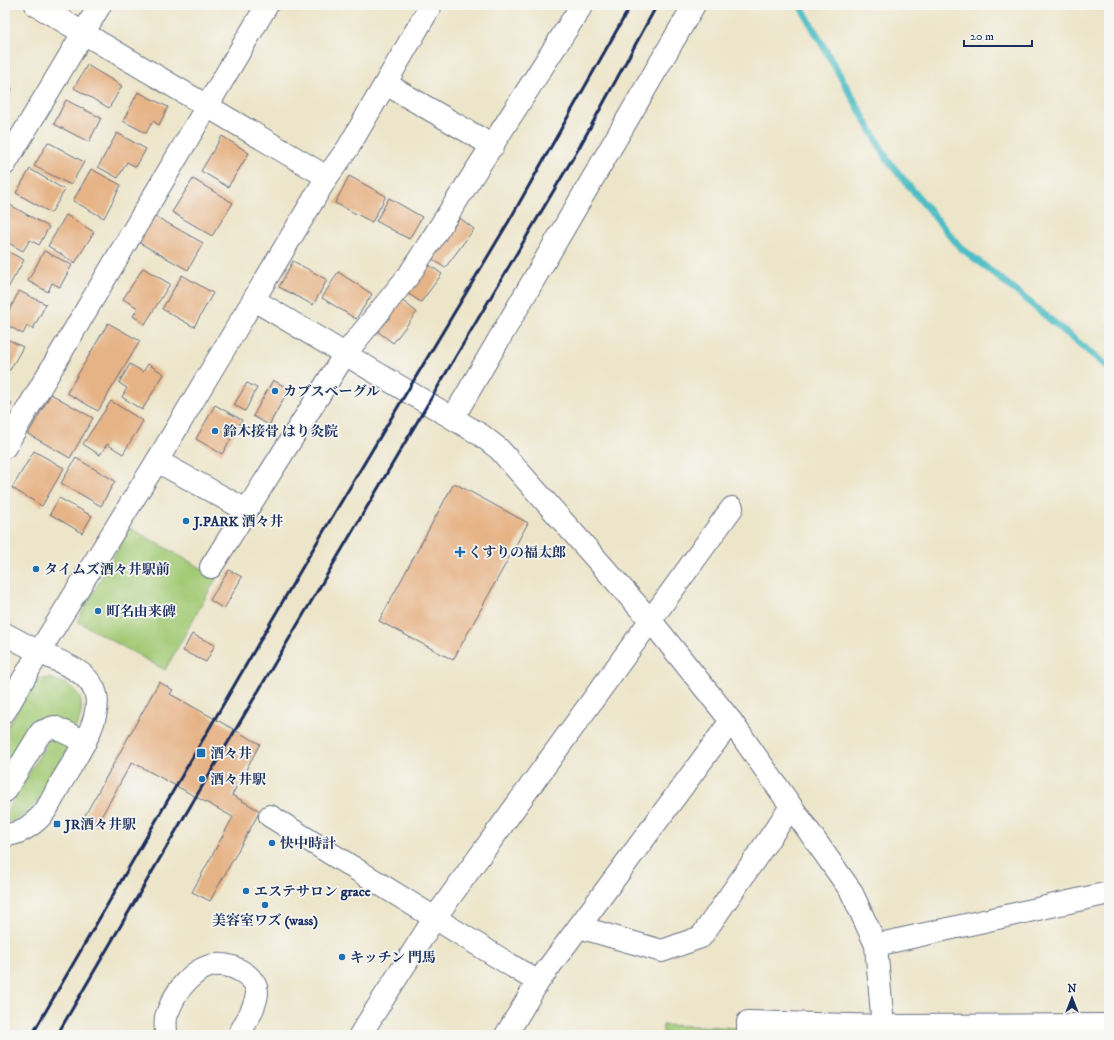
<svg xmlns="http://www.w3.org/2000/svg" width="1114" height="1040" viewBox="0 0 1114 1040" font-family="'IM FELL DW Pica','Noto Serif JP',serif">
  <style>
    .green { fill: #a2ca75; stroke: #5e7c6a }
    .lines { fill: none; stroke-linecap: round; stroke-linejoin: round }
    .stream { stroke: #4ebdc5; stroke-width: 7 }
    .building { fill: #e6b386 }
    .minor-casing { stroke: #646f83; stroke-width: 24 }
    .minor { stroke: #fff; stroke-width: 22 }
    .rail { stroke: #1b2f5e; stroke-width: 3 }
    .poi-dot { fill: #1f6fb2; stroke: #f6f6f2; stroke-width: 1.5 }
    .labels { text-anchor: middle; stroke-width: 3.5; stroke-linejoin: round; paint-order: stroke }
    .poi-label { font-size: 14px; font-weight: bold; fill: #1b2f5e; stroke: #f6f6f2; text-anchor: start }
  </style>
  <rect width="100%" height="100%" fill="#f6f6f2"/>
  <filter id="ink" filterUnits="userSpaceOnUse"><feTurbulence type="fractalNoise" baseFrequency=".025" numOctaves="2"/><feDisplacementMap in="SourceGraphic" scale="8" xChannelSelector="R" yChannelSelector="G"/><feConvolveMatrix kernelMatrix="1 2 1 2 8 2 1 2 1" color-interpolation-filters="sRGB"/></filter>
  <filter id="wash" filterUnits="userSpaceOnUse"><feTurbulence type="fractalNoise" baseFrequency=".012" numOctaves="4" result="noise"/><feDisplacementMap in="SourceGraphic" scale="16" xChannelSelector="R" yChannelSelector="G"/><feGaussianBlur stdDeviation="0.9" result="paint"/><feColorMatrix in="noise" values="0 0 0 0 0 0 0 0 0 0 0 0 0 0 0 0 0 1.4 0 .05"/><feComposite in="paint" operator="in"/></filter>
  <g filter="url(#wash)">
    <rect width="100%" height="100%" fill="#ede5c9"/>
    <g class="green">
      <path d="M 130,528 L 217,577 L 165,670 L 77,621 Z"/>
      <path d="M 48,678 C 80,685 91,703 73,732 L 50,720 L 5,776 L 5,732 L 31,685 L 38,680 Z"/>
      <path d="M 50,738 L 72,740 C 60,761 34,824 5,822 L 5,814 Z"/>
      <path d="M 663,1025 L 741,1028 L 741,1035 L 663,1035 Z"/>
    </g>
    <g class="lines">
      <path class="stream" d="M 800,5 L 889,162 L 960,247 L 1006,283 L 1109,368"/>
    </g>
    <g id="blocks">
      <g class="building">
        <path d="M 87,65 L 122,86 L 109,108 L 74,88 Z"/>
        <path d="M 5,85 L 12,89 L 5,103 Z"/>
        <path d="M 138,92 L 168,107 L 159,125 L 153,121 L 146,133 L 123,121 Z"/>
        <path d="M 66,100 L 101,118 L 89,142 L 54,124 Z"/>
        <path d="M 117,133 L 146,149 L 136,167 L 127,162 L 118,178 L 98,167 Z"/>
        <path d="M 222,136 L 249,153 L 228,187 L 201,171 Z"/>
        <path d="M 48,142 L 84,162 L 71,185 L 34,166 Z"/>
        <path d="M 30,169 L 65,190 L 51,213 L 16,193 Z"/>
        <path d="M 91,169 L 121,185 L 104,218 L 73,201 Z"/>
        <path d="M 349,176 L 386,196 L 372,222 L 335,203 Z"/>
        <path d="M 193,179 L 233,203 L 212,236 L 172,212 Z"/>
        <path d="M 389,198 L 422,217 L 409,239 L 376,221 Z"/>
        <path d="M 10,205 L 49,227 L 39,245 L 30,240 L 23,251 L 5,241 L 5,214 Z"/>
        <path d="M 66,215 L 94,232 L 75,263 L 48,246 Z"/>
        <path d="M 153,215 L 203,243 L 188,270 L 138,242 Z"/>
        <path d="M 460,218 L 474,229 L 445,268 L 431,258 Z"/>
        <path d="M 5,250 L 24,260 L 8,288 L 5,287 Z"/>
        <path d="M 44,251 L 72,265 L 60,287 L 52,283 L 48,292 L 28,281 Z"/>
        <path d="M 293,261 L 327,280 L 313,305 L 279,287 Z"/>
        <path d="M 425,262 L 442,274 L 421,302 L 404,291 Z"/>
        <path d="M 143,268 L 170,284 L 145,324 L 133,316 L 138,308 L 123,299 Z"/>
        <path d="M 338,272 L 372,294 L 356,319 L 322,298 Z"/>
        <path d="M 182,275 L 213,293 L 194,327 L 162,309 Z"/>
        <path d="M 19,291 L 46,304 L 33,329 L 27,326 L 23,334 L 5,324 L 5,319 Z"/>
        <path d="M 401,300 L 417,312 L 393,343 L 377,331 Z"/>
        <path d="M 108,323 L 140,341 L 98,411 L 67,393 Z"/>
        <path d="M 5,338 L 23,347 L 10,370 L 5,368 Z"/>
        <path d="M 130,364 L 143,372 L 148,364 L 164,374 L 142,410 L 122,397 L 127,388 L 119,383 Z"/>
        <path d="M 273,380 L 289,389 L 269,425 L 253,416 Z"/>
        <path d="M 247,383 L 257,388 L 245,411 L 234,405 Z"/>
        <path d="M 51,394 L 93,418 L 70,458 L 28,434 Z"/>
        <path d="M 5,400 L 12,404 L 5,414 Z"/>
        <path d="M 111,401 L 143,421 L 123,454 L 107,444 L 100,455 L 83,444 Z"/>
        <path d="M 215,405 L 242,420 L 222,454 L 196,439 Z"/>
        <path d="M 34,451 L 64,468 L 42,506 L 12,488 Z"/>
        <path d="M 76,458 L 115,481 L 101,506 L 61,483 Z"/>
        <path d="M 454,483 L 528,523 L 453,660 L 379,621 Z"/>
        <path d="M 59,498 L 92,516 L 82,533 L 50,514 Z"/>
        <path d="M 229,570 L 242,577 L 224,609 L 210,600 Z"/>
        <path d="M 192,634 L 215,645 L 206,662 L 183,651 Z"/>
        <path d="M 159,682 L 173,690 L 170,694 L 260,744 L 232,795 L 260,811 L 210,901 L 192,892 L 233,817 L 132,762 L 96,826 L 83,819 Z"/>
      </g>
    </g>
  </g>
  <g filter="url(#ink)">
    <use href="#blocks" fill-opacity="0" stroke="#646f83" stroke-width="1"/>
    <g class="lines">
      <defs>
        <g id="minor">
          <path d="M 36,5 L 327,177"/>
          <path d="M 386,84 L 493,146"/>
          <path d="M 5,164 L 100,5"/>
          <path d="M 254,300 L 481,435 L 499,449 L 651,621 L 731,721 L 851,891 L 876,945 L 883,1026"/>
          <path d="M 453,418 L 694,5"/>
          <path d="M 5,447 L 267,5"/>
          <path d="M 157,461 L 246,510"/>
          <path d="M 211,567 L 345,354 L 409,275 L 582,5"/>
          <path d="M 5,634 L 39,652 L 157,461 L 327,177 L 348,148 L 431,5"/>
          <path d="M 5,711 L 39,652 C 57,661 85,669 94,689 C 107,716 72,763 59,786 C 54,795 49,807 42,815 C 33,825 18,835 5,835"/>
          <path d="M 5,791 L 41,732 L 54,727 L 85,742"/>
          <path d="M 270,816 L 538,982"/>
          <path d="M 579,927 L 662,951 L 701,937 L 791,807"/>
          <path d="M 876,945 L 1109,893"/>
          <path d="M 166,1035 C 166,1029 165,1022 166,1017 C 178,981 210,947 247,975 C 252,979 257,986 257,993 C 256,1007 245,1023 239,1035"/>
          <path d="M 360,1035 L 434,919 L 732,508"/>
          <path d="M 506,1035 L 538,982 L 731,721"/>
          <path d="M 748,1035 L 748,1022 L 883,1026 L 1109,1025"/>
        </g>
      </defs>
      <use href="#minor" class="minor-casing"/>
      <use href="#minor" class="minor"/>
      <g class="rail">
        <path d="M 32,1035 L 313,549 L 509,221 L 631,5"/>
        <path d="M 57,1035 L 184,817 L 580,146 L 657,5"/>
      </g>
    </g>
  </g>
  <g class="poi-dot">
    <circle cx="275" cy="391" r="4"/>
    <circle cx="215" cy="431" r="4"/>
    <circle cx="186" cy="521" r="4"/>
    <path d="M458 546h4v4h4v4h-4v4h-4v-4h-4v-4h4z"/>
    <circle cx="36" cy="569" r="4"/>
    <circle cx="98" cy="611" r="4"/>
    <rect x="196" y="748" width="10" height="10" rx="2"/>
    <circle cx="202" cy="779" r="4"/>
    <rect x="53" y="820" width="8" height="8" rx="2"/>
    <circle cx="272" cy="843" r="4"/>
    <circle cx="246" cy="891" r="4"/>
    <circle cx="265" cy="905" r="4"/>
    <circle cx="342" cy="957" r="4"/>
  </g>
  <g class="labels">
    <g class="poi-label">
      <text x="283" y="396">カブスベーグル</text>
      <text x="223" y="436">鈴木接骨 はり灸院</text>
      <text x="194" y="526">J.PARK 酒々井</text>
      <text x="468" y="557">くすりの福太郎</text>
      <text x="44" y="574">タイムズ酒々井駅前</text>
      <text x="106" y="616">町名由来碑</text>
      <text x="210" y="758">酒々井</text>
      <text x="210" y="784">酒々井駅</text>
      <text x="65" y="829">JR酒々井駅</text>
      <text x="280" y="848">快中時計</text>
      <text x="254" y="896">エステサロン grace</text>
      <text x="265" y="925" text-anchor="middle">美容室ワズ (wass)</text>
      <text x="350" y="962">キッチン 門馬</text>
    </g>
  </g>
  <rect width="1114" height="1040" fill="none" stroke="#f6f6f2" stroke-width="20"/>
  <g transform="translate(1072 998)" stroke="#f6f6f2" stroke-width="3" paint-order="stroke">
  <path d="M0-3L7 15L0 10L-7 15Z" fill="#1b2f5e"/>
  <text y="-6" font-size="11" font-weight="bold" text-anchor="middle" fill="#1b2f5e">N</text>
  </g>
  <path d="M964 40v6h68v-6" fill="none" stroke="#1b2f5e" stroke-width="2"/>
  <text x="970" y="40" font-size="12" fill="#1b2f5e" stroke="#f6f6f2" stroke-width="3" paint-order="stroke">20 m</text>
</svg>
